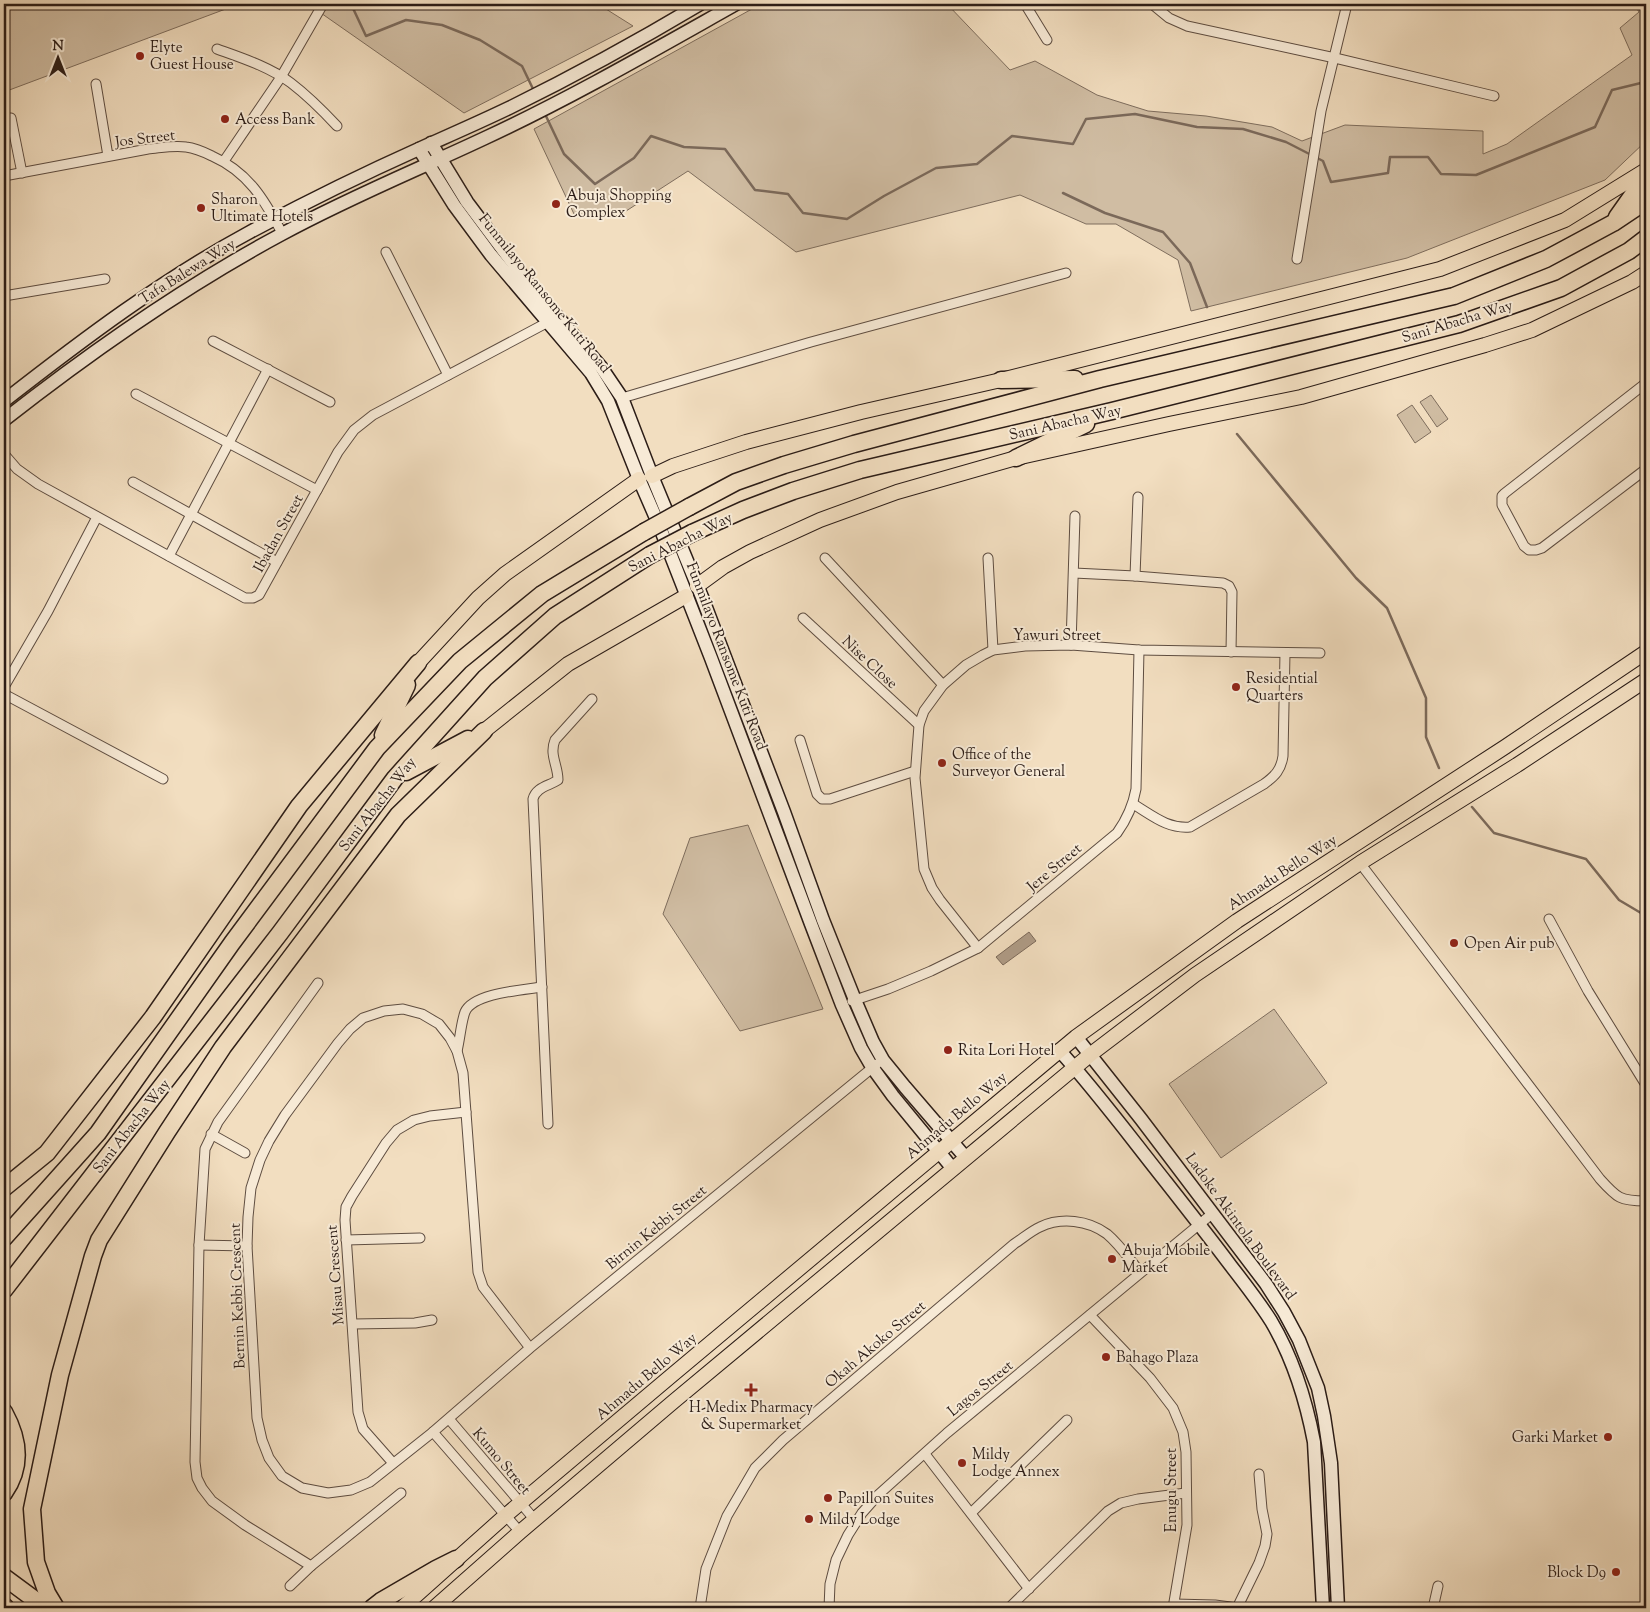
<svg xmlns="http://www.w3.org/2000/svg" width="1650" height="1612" viewBox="0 0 1650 1612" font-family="'Sorts Mill Goudy',serif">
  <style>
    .green { fill: #d0bda3; stroke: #7e6d5d }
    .water { fill: #af9c87; stroke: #7b695a }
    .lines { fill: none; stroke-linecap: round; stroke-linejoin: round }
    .stream { stroke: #7b695a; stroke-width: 2.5 }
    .street-casing { stroke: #5e4d41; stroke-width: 11 }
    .secondary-casing { stroke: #2c1d17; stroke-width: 15 }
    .primary-casing { stroke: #2c1d17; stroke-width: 16 }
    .highway-casing { stroke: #2c1d17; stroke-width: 19 }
    .street { stroke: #f7ead6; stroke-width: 9 }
    .secondary { stroke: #f7ead6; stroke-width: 12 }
    .primary { stroke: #f2dec0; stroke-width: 14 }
    .highway { stroke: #f2dec0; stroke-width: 16 }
    .highway-bridge-casing { stroke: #2c1d17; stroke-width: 19; stroke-linecap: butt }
    .highway-bridge { stroke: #f2dec0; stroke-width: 16 }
    .poi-dot { fill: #8f2418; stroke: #f7ead6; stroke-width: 2 }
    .labels { text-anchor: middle; stroke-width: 4; stroke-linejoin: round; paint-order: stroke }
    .poi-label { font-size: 15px; fill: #2c1d17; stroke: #f7ead6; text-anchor: start }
    .street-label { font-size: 15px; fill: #2c1d17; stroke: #f7ead6 }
  </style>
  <rect width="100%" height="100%" fill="#f2dec0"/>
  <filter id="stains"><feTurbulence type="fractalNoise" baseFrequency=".004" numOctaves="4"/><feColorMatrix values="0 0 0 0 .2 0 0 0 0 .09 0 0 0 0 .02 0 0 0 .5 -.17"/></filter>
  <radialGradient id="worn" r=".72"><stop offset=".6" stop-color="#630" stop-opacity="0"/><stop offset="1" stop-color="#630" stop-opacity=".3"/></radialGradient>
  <g class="green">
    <path d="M 4,4 L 239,4 L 4,92 Z"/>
    <path d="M 308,4 L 598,4 L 633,26 L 464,113 Z"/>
    <path d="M 761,4 L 947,4 L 1010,70 L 1035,61 L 1097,95 L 1148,111 L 1206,116 L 1272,127 L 1302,141 L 1345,125 L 1483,131 L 1483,154 L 1507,144 L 1632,55 L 1620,28 L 1639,12 L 1634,4 L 1646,4 L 1646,141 L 1605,180 L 1407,258 L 1191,311 L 1178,260 L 1116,224 L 1086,224 L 1020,195 L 796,252 L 688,171 L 623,213 L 574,214 L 534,129 Z"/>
    <path d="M 1431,395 L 1448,419 L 1437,427 L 1420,402 Z"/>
    <path d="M 1412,405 L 1431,432 L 1415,443 L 1397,415 Z"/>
    <path d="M 748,825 L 823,1009 L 740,1031 L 663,914 L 690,838 Z"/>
    <path d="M 1274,1009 L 1327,1083 L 1221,1158 L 1169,1084 Z"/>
  </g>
  <path class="water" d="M 1029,932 L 1036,941 L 1003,965 L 996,957 Z"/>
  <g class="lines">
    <g class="stream">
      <path d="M 351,4 L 366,36 L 406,20 L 442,25 L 480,40 L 522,66 L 534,91"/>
      <path d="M 545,114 L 564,154 L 595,184 L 634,158 L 651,136 L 684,147 L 725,149 L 755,190 L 788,194 L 803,213 L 847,219 L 884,196 L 936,168 L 977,164 L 1012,136 L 1073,144 L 1086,119 L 1135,114 L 1197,127 L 1243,129 L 1286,142 L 1323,161 L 1331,182 L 1388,173 L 1390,157 L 1428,157 L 1441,174 L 1476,175 L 1595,127 L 1612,90 L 1645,82 L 1646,78"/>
      <path d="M 1063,193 L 1105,213 L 1163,232 L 1190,263 L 1207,307"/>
      <path d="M 1237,434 L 1356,578 L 1387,608 L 1426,698 L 1426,737 L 1439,768"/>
      <path d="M 1472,807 L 1494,833 L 1586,859 L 1619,900 L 1646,916"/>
    </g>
    <defs>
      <g id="street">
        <path d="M 1025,4 L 1047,40"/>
        <path d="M 1152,4 L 1169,18 L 1187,26 L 1335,58 L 1494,96"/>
        <path d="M 217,49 C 242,58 270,67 291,83 C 308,96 323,111 337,126"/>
        <path d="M 96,84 L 108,156"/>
        <path d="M 11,118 L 22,173"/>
        <path d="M 224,161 L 281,77 L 323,4"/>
        <path d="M 4,176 L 148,149 C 160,148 174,145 186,147 C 195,148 204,152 212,156 C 248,172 264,199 282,233"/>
        <path d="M 386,252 L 448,375"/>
        <path d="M 1297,259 L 1321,111 L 1347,4"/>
        <path d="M 4,296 L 105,279"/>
        <path d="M 213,341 L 330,402"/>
        <path d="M 1646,383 L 1505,493 L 1502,496 L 1502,505 L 1524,546 L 1529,550 L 1536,550 L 1542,548 L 1646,469"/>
        <path d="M 136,394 L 317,490"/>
        <path d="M 622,398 L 811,342 L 1066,273"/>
        <path d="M 4,454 L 17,469 L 38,484 L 245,598 L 253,598 L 259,595 L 338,452 L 354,430 L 373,415 L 552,320"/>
        <path d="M 133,482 L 277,562"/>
        <path d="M 169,556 L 268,369"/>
        <path d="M 825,558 L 943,685"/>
        <path d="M 988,558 L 993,650"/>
        <path d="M 1074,573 L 1135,576 L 1223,583 L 1229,586 L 1232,592 L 1231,652"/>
        <path d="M 1135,576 L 1138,497"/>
        <path d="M 803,618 L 919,725"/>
        <path d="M 1071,645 L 1075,516"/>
        <path d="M 4,687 L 48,611 L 97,517"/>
        <path d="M 4,694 L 163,779"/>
        <path d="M 800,740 L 817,794 L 822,799 L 830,799 L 915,771"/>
        <path d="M 1133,804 C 1152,815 1167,829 1190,827 L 1264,784 C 1275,776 1281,770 1283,756 L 1285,653"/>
        <path d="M 1360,863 L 1600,1179 C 1617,1198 1620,1201 1646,1201"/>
        <path d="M 1549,919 L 1588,991 L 1646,1085"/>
        <path d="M 978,948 L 940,900 L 932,888 L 924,869 L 915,778 L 919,725 L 924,711 L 943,685 L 966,665 L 983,655 L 993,650 L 1025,646 L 1071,645 L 1139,650 L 1320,653"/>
        <path d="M 852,1001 L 888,989 L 931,971 L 978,948 L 1117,833 C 1127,819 1133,806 1136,789 L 1139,650"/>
        <path d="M 457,1051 C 460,1039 461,1023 465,1012 C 473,993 523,990 542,987"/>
        <path d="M 548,1124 L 533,799 C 536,787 549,786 558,780 C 558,765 549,755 555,740 L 592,699"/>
        <path d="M 211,1134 L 245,1153"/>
        <path d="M 346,1240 L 420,1238"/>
        <path d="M 199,1245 L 247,1246"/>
        <path d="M 1090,1315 L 1150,1378 L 1173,1408 L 1183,1432 L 1186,1452 L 1187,1525 L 1173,1608"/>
        <path d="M 353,1324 L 415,1323 L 432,1320"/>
        <path d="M 530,1348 L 483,1287 L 478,1272 L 463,1073 L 457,1051 L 450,1038 L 439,1024 L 422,1014 L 403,1009 L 384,1011 L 363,1018 L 350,1029 L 338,1043 L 285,1115 L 269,1141 L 260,1160 L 251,1188 L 248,1217 L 247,1246 L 257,1418 L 262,1440 L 269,1458 L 282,1476 L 302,1488 L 328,1493 L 351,1490 L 370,1482 L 433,1432 L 530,1348 L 877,1064"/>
        <path d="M 449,1419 L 535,1520"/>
        <path d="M 433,1432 L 520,1532"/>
        <path d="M 925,1454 L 1029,1589"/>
        <path d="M 393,1463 L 363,1429 L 358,1412 L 345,1220 L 346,1207 L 352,1196 L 386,1143 L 397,1130 L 414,1120 L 430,1116 L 466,1112"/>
        <path d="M 971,1513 L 1067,1420"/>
        <path d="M 311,1566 L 245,1525 L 212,1501 L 202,1488 L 197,1478 L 195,1462 L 199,1245 L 205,1149 L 218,1122 L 318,983"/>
        <path d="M 290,1586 L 311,1566 L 401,1493"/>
        <path d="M 1174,1604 L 1215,1605 L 1238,1608"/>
        <path d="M 700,1608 L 706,1569 L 727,1516 L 755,1468 L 783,1440 L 1014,1244 C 1022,1239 1031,1231 1040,1227 C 1061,1217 1088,1220 1107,1234 C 1120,1245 1130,1260 1140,1272"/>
        <path d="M 829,1608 L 830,1584 L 836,1560 L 848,1535 L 862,1513 L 878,1495 L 947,1433 L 1213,1213"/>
        <path d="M 1009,1608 L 1108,1511 L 1121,1503 L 1138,1499 L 1186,1493"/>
        <path d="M 1237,1608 L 1259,1563 L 1265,1546 L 1267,1534 L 1262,1509 L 1259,1474"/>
        <path d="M 1433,1608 L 1438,1586"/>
      </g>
      <g id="secondary">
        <path d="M 431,143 L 467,202 L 524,278 L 601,367 L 622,398 L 652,476 L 702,597 L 784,812 L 823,920 L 855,1000 L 873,1042 L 883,1060 L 905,1087 L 966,1158"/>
        <path d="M 419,149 L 454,205 L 491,255 L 591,373 L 608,401 L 639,479 L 659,525 L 711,658 L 811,924 L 842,1005 L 861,1048 L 872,1067 L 893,1096 L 953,1169"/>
        <path d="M 4,401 C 82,340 163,279 250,232 C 306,202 363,174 421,148 C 450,135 480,122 509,108 C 574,76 638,41 700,4"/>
        <path d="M 4,420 C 92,351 183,287 282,234 C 348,198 417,170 485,138 C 571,98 654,50 736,4"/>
        <path d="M 1076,1037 L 1141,1119 L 1266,1284 L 1284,1312 L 1299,1340 L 1318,1388 L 1324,1416 L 1331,1463 L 1338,1608"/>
        <path d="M 1059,1050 C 1097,1092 1131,1138 1166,1182 C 1188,1210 1210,1238 1231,1266 C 1245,1284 1259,1302 1271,1321 C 1293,1358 1306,1400 1314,1442 L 1323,1608"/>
      </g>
      <g id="primary">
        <path d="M 652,476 L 673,466 L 746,442 L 861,412 L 1001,380 L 1440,269 L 1565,220 L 1646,170"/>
        <path d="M 697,586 L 723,567 L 750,552 L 820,520 L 897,492 L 1016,458 L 1169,424 L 1301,397 L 1485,345 L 1532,330 L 1632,282 L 1646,273"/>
        <path d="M 418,663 L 478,598 L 505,574 L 639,479"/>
        <path d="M 484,731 L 568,664 L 686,596"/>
        <path d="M 402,1608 L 505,1516 L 671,1376 L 1076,1037 L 1237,921 L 1505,747 L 1646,652"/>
        <path d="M 434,1608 L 520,1532 L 673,1402 L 1091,1054 L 1195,975 L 1360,863 L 1517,765 L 1646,680"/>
      </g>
      <g id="highway">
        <path d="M 1617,217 L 1646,176"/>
        <path d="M 1001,380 L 1075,379"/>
        <path d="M 1016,458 L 1086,424"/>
        <path d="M 689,507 L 736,482 L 784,465 L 854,444 L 1100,379 L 1454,296 L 1546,259 L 1613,223 L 1646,201"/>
        <path d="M 692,533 L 743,510 L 793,491 L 860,470 L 1112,411 L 1459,324 L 1561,288 L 1629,251 L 1646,238"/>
        <path d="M 383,735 L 407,685"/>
        <path d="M 406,772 L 468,739"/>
        <path d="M 4,1188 L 47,1153 L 153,1017 L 299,806 L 418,663"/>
        <path d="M 4,1238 L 98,1133 L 232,943 L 377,748 L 460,661 L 542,594 L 644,532"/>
        <path d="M 4,1290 L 280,933 L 395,778 L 485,678 L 555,616 L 650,555"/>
        <path d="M 4,1412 C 19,1439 23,1466 4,1493"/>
        <path d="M 4,1577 L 46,1608"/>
        <path d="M 4,1606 L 6,1608"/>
        <path d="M 56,1608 L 47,1593 L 36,1562 L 32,1509 L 60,1375 L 93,1256 L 99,1240 L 167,1132 L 223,1047 L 398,815 L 484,731"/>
        <path d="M 372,1608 L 381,1601 L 436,1569 L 456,1559"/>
      </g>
    </defs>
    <use href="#street" class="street-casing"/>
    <use href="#secondary" class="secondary-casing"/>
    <use href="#primary" class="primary-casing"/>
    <use href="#highway" class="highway-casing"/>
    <use href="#street" class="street"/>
    <use href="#secondary" class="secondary"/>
    <use href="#primary" class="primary"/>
    <use href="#highway" class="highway"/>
    <defs>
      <g id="highway-bridge">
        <path d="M 644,532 L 689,507"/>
        <path d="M 650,555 L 692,533"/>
      </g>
    </defs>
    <use href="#highway-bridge" class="highway-bridge-casing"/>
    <use href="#highway-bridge" class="highway-bridge"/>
  </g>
  <g class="poi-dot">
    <circle cx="140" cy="56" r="5"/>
    <circle cx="225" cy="119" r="5"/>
    <circle cx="556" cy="204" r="5"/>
    <circle cx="201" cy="208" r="5"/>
    <circle cx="1236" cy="687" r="5"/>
    <circle cx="942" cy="763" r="5"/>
    <circle cx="1454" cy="943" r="5"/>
    <circle cx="948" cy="1050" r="5"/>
    <circle cx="1112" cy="1259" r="5"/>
    <circle cx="1106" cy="1357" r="5"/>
    <path d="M748.5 1382.5h5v5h5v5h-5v5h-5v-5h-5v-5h5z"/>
    <circle cx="1608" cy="1437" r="5"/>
    <circle cx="962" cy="1463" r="5"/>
    <circle cx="828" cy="1498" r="5"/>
    <circle cx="809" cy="1519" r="5"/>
    <circle cx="1616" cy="1572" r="5"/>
  </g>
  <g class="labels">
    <g class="poi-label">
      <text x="150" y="52">Elyte<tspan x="150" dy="17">Guest House</tspan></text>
      <text x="235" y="124">Access Bank</text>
      <text x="566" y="200">Abuja Shopping<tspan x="566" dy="17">Complex</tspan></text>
      <text x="211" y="204">Sharon<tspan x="211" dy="17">Ultimate Hotels</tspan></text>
      <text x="1246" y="683">Residential<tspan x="1246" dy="17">Quarters</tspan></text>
      <text x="952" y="759">Office of the<tspan x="952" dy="17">Surveyor General</tspan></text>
      <text x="1464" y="948">Open Air pub</text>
      <text x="958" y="1055">Rita Lori Hotel</text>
      <text x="1122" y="1255">Abuja Mobile<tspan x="1122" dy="17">Market</tspan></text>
      <text x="1116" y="1362">Bahago Plaza</text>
      <text x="751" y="1412" text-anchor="middle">H-Medix Pharmacy<tspan x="751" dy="17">&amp; Supermarket</tspan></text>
      <text x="1598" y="1442" text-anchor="end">Garki Market</text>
      <text x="972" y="1459">Mildy<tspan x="972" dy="17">Lodge Annex</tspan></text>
      <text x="838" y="1503">Papillon Suites</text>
      <text x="819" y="1524">Mildy Lodge</text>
      <text x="1606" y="1577" text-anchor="end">Block D9</text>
    </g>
    <g class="street-label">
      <text transform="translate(145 138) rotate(-7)" y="5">Jos Street</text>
      <text transform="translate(187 271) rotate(-32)" y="5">Tafa Balewa Way</text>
      <text transform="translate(545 293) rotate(51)" y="5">Funmilayo Ransome Kuti Road</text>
      <text transform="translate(1457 321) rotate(-17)" y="5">Sani Abacha Way</text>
      <text transform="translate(1065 422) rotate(-13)" y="5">Sani Abacha Way</text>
      <text transform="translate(278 533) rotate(-61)" y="5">Ibadan Street</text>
      <text transform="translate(680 542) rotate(-27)" y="5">Sani Abacha Way</text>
      <text x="1057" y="640">Yawuri Street</text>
      <text transform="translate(727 656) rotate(69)" y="5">Funmilayo Ransome Kuti Road</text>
      <text transform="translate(870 662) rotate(43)" y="5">Nise Close</text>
      <text transform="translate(377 804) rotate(-52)" y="5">Sani Abacha Way</text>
      <text transform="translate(1054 867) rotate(-40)" y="5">Jere Street</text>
      <text transform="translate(1282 872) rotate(-33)" y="5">Ahmadu Bello Way</text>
      <text transform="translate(956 1115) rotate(-40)" y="5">Ahmadu Bello Way</text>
      <text transform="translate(131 1126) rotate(-52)" y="5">Sani Abacha Way</text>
      <text transform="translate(1241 1226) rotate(54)" y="5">Ladoke Akintola Boulevard</text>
      <text transform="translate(656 1227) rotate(-39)" y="5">Birnin Kebbi Street</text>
      <text transform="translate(335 1275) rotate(-94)" y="5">Misau Crescent</text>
      <text transform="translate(237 1296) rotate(-92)" y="5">Bernin Kebbi Crescent</text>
      <text transform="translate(875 1344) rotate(-40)" y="5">Okah Akoko Street</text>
      <text transform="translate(646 1376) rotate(-40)" y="5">Ahmadu Bello Way</text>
      <text transform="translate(980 1388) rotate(-39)" y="5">Lagos Street</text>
      <text transform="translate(502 1461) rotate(50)" y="5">Kumo Street</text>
      <text transform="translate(1171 1490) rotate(-90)" y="5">Enugu Street</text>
    </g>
  </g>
  <rect width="1650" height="1612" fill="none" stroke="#f2dec0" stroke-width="20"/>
  <rect x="5" y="5" width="1640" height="1602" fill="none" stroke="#2c1d17" stroke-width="2.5"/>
  <rect x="10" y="10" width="1630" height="1592" fill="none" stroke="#2c1d17"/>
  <g transform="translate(58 58)" stroke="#f7ead6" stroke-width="4" paint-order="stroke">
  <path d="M0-4L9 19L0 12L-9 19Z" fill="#2c1d17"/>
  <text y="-8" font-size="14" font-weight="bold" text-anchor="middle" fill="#2c1d17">N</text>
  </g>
  <rect width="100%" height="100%" filter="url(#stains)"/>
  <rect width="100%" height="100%" fill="url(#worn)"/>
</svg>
